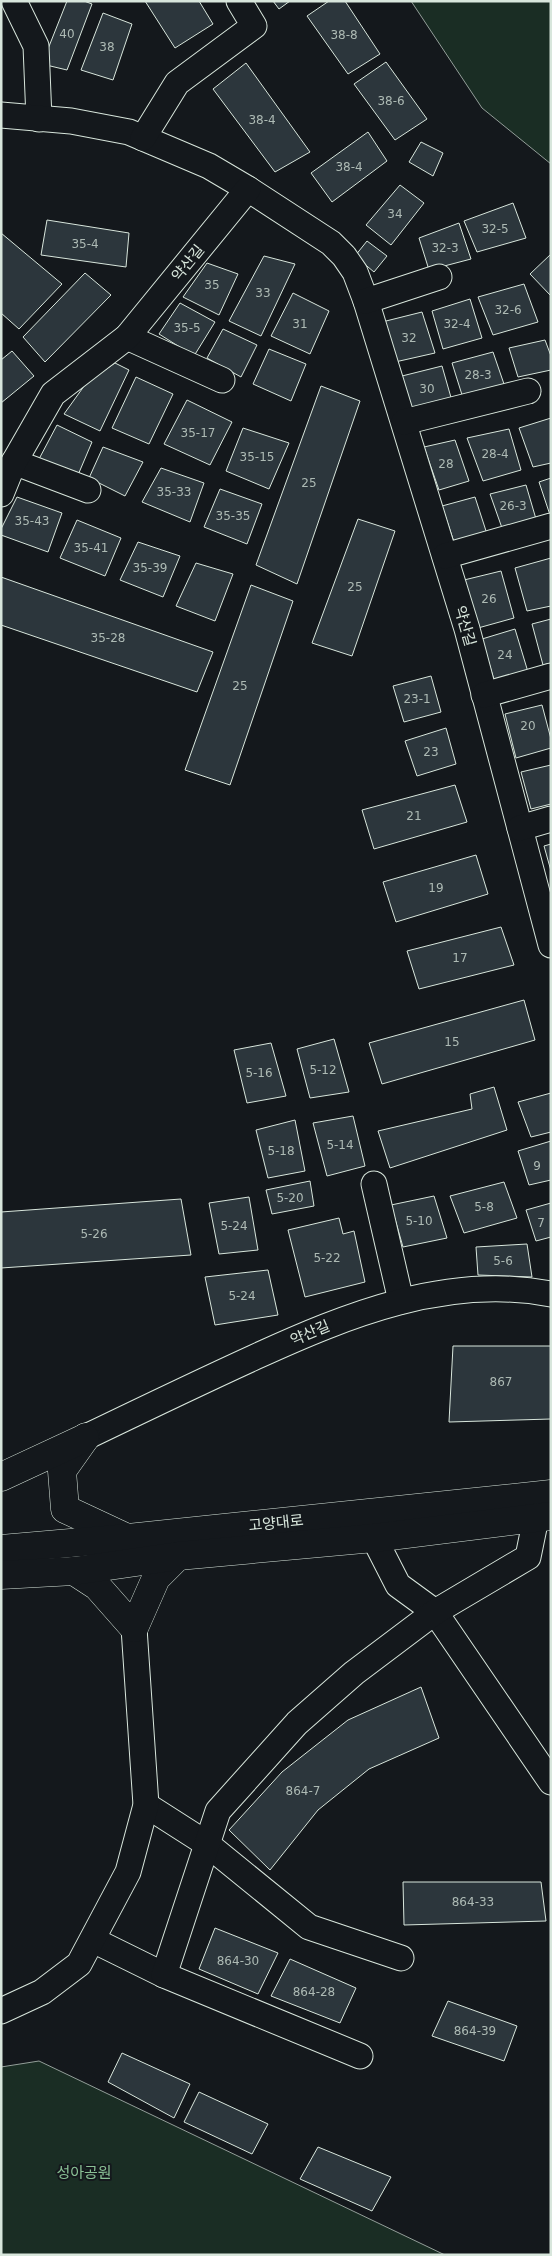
<svg xmlns="http://www.w3.org/2000/svg" width="552" height="2256" viewBox="0 0 552 2256" font-family="'DejaVu Sans','Noto Sans KR',sans-serif">
  <style>
    .green { fill: #1a2d24; stroke: #939e99 }
    .building { fill: #2c363c; stroke: #d8e6dc }
    .lines { fill: none; stroke-linecap: round; stroke-linejoin: round }
    .minor-casing { stroke: #d8e6dc; stroke-width: 27 }
    .primary-casing { stroke: #d8e6dc; stroke-width: 29 }
    .minor { stroke: #14181c; stroke-width: 25 }
    .primary { stroke: #14181c; stroke-width: 28 }
    .labels { text-anchor: middle; stroke-width: 4; stroke-linejoin: round; paint-order: stroke }
    .number-label { font-size: 12px; fill: #adbab4 }
    .street-label { font-size: 15px; fill: #d8e6dc; stroke: #14181c }
    .park-label { font-size: 15px; fill: #8ac095; stroke: #14181c }
  </style>
  <rect width="100%" height="100%" fill="#14181c"/>
  <g class="green">
    <path d="M 411,1 L 551,1 L 551,164 L 482,108 Z"/>
    <path d="M 39,2061 L 445,2255 L 1,2255 L 1,2067 Z"/>
  </g>
  <g class="building">
    <path d="M 67,1 L 84,1 L 92,4 L 67,70 L 42,64 Z"/>
    <path d="M 145,1 L 199,1 L 213,24 L 175,48 Z"/>
    <path d="M 273,1 L 290,1 L 279,9 Z"/>
    <path d="M 329,1 L 345,1 L 380,54 L 348,74 L 307,16 Z"/>
    <path d="M 103,13 L 132,24 L 113,80 L 81,70 Z"/>
    <path d="M 386,62 L 427,119 L 395,140 L 354,84 Z"/>
    <path d="M 246,63 L 310,152 L 275,172 L 213,89 Z"/>
    <path d="M 368,132 L 387,161 L 332,202 L 311,173 Z"/>
    <path d="M 421,142 L 443,153 L 433,176 L 409,162 Z"/>
    <path d="M 400,185 L 424,203 L 391,245 L 366,225 Z"/>
    <path d="M 513,203 L 526,238 L 477,252 L 464,221 Z"/>
    <path d="M 47,220 L 129,233 L 126,267 L 41,255 Z"/>
    <path d="M 459,223 L 471,259 L 429,270 L 419,238 Z"/>
    <path d="M 1,233 L 62,284 L 19,329 L 1,313 Z"/>
    <path d="M 367,241 L 387,256 L 374,272 L 355,256 Z"/>
    <path d="M 551,254 L 551,296 L 530,274 Z"/>
    <path d="M 264,256 L 295,264 L 261,336 L 229,321 Z"/>
    <path d="M 207,263 L 238,274 L 219,315 L 183,297 Z"/>
    <path d="M 85,273 L 111,295 L 45,362 L 23,337 Z"/>
    <path d="M 524,284 L 538,322 L 493,335 L 478,297 Z"/>
    <path d="M 293,293 L 329,311 L 310,354 L 271,336 Z"/>
    <path d="M 470,299 L 482,338 L 443,349 L 432,311 Z"/>
    <path d="M 180,303 L 215,322 L 194,356 L 159,334 Z"/>
    <path d="M 422,312 L 435,353 L 395,362 L 382,322 Z"/>
    <path d="M 223,329 L 257,345 L 241,377 L 207,358 Z"/>
    <path d="M 545,340 L 551,356 L 551,370 L 518,377 L 509,348 Z"/>
    <path d="M 269,349 L 306,364 L 291,401 L 253,384 Z"/>
    <path d="M 12,351 L 34,376 L 1,403 L 1,360 Z"/>
    <path d="M 493,352 L 505,387 L 463,398 L 452,363 Z"/>
    <path d="M 115,363 L 129,370 L 100,431 L 64,414 L 87,382 Z"/>
    <path d="M 442,366 L 452,401 L 411,410 L 402,376 Z"/>
    <path d="M 136,377 L 173,394 L 149,444 L 112,428 Z"/>
    <path d="M 321,386 L 360,401 L 297,584 L 256,565 Z"/>
    <path d="M 187,400 L 232,422 L 210,465 L 164,444 Z"/>
    <path d="M 551,418 L 551,463 L 533,467 L 519,428 Z"/>
    <path d="M 57,425 L 92,442 L 78,475 L 39,459 Z"/>
    <path d="M 243,428 L 289,443 L 269,489 L 226,471 Z"/>
    <path d="M 509,429 L 521,470 L 483,481 L 467,438 Z"/>
    <path d="M 455,440 L 469,481 L 439,490 L 424,447 Z"/>
    <path d="M 103,447 L 143,462 L 125,496 L 89,478 Z"/>
    <path d="M 161,468 L 204,483 L 190,522 L 142,502 Z"/>
    <path d="M 551,478 L 551,515 L 550,515 L 539,482 Z"/>
    <path d="M 526,485 L 536,519 L 502,528 L 490,494 Z"/>
    <path d="M 220,489 L 262,504 L 247,544 L 204,527 Z"/>
    <path d="M 17,497 L 62,513 L 48,552 L 1,535 L 1,529 Z"/>
    <path d="M 475,497 L 487,534 L 454,542 L 442,506 Z"/>
    <path d="M 358,519 L 395,531 L 352,656 L 312,643 Z"/>
    <path d="M 77,520 L 121,538 L 105,576 L 60,558 Z"/>
    <path d="M 138,542 L 180,556 L 163,597 L 120,580 Z"/>
    <path d="M 551,558 L 551,606 L 527,611 L 515,568 Z"/>
    <path d="M 196,563 L 233,574 L 215,621 L 176,606 Z"/>
    <path d="M 501,571 L 514,618 L 478,628 L 464,580 Z"/>
    <path d="M 1,577 L 213,652 L 197,692 L 1,625 Z"/>
    <path d="M 251,585 L 293,601 L 230,785 L 185,770 Z"/>
    <path d="M 551,619 L 551,663 L 543,665 L 532,624 Z"/>
    <path d="M 515,629 L 528,672 L 494,680 L 482,639 Z"/>
    <path d="M 431,676 L 441,712 L 404,722 L 393,686 Z"/>
    <path d="M 542,705 L 551,739 L 551,748 L 516,758 L 505,714 Z"/>
    <path d="M 446,728 L 456,764 L 417,776 L 405,741 Z"/>
    <path d="M 551,765 L 551,804 L 531,809 L 521,772 Z"/>
    <path d="M 455,785 L 467,822 L 374,849 L 362,810 Z"/>
    <path d="M 551,844 L 551,871 L 544,846 Z"/>
    <path d="M 476,855 L 488,894 L 396,922 L 383,882 Z"/>
    <path d="M 501,927 L 514,965 L 419,989 L 407,951 Z"/>
    <path d="M 524,1000 L 535,1040 L 382,1084 L 369,1043 Z"/>
    <path d="M 334,1039 L 349,1092 L 310,1098 L 297,1049 Z"/>
    <path d="M 271,1043 L 286,1096 L 247,1103 L 234,1050 Z"/>
    <path d="M 494,1087 L 507,1130 L 390,1168 L 378,1131 L 472,1109 L 470,1094 Z"/>
    <path d="M 551,1093 L 551,1132 L 531,1137 L 518,1102 Z"/>
    <path d="M 353,1116 L 365,1166 L 327,1176 L 313,1123 Z"/>
    <path d="M 295,1120 L 305,1171 L 268,1178 L 256,1130 Z"/>
    <path d="M 551,1141 L 551,1180 L 529,1185 L 518,1151 Z"/>
    <path d="M 310,1181 L 314,1206 L 272,1214 L 266,1190 Z"/>
    <path d="M 504,1182 L 517,1218 L 464,1233 L 450,1196 Z"/>
    <path d="M 434,1196 L 447,1238 L 403,1247 L 391,1205 Z"/>
    <path d="M 249,1197 L 258,1250 L 219,1254 L 209,1203 Z"/>
    <path d="M 181,1199 L 191,1255 L 1,1268 L 1,1212 Z"/>
    <path d="M 551,1203 L 551,1237 L 536,1241 L 526,1210 Z"/>
    <path d="M 339,1218 L 343,1234 L 354,1231 L 365,1282 L 305,1297 L 288,1230 Z"/>
    <path d="M 527,1244 L 532,1277 L 478,1275 L 476,1247 Z"/>
    <path d="M 268,1270 L 278,1315 L 215,1325 L 205,1277 Z"/>
    <path d="M 453,1346 L 551,1346 L 551,1419 L 449,1422 Z"/>
    <path d="M 421,1687 L 439,1738 L 369,1769 L 318,1810 L 270,1870 L 229,1830 L 282,1772 L 348,1720 Z"/>
    <path d="M 403,1882 L 541,1882 L 546,1921 L 404,1925 Z"/>
    <path d="M 215,1928 L 278,1953 L 258,1994 L 199,1969 Z"/>
    <path d="M 290,1959 L 356,1988 L 340,2023 L 271,1996 Z"/>
    <path d="M 448,2001 L 517,2026 L 504,2061 L 432,2036 Z"/>
    <path d="M 122,2053 L 190,2084 L 174,2118 L 108,2082 Z"/>
    <path d="M 199,2092 L 268,2124 L 252,2154 L 184,2122 Z"/>
    <path d="M 318,2147 L 391,2177 L 372,2211 L 300,2179 Z"/>
  </g>
  <g class="lines">
    <defs>
      <g id="minor">
        <path d="M 14,1 L 36,46 L 39,119"/>
        <path d="M 1,115 L 71,121 L 129,132 L 209,166 L 248,189 L 331,243 L 344,256 L 355,272 L 366,301 L 467,629 L 551,945"/>
        <path d="M 143,138 L 177,83 L 254,26 L 239,1"/>
        <path d="M 366,301 L 439,277"/>
        <path d="M 127,337 L 222,380"/>
        <path d="M 404,422 L 528,391"/>
        <path d="M 14,462 L 88,490"/>
        <path d="M 1,494 L 14,462 L 53,394 L 127,337 L 248,189"/>
        <path d="M 445,556 L 551,526"/>
        <path d="M 484,695 L 551,676"/>
        <path d="M 520,828 L 551,819"/>
        <path d="M 374,1184 L 401,1301"/>
        <path d="M 86,1437 C 142,1410 198,1383 255,1357 C 347,1315 447,1274 551,1294"/>
        <path d="M 374,1538 L 398,1585 L 435,1612 L 551,1782"/>
        <path d="M 146,1805 L 207,1844 L 309,1927 L 401,1958"/>
        <path d="M 93,1940 L 164,1975"/>
        <path d="M 1,2011 L 42,1992 L 79,1964 L 128,1872 L 146,1805 L 134,1628"/>
        <path d="M 360,2056 L 164,1975 L 218,1811 L 297,1723 L 354,1673 L 435,1612 L 528,1557 L 536,1518"/>
      </g>
      <g id="primary">
        <path d="M 86,1437 L 62,1471 L 65,1509 L 127,1538"/>
        <path d="M 1,1477 L 85,1438"/>
        <path d="M 1,1549 L 128,1538 L 551,1494"/>
        <path d="M 74,1571 L 97,1586 L 134,1628 L 156,1578 L 178,1556"/>
        <path d="M 1,1575 L 74,1571 L 178,1556 L 374,1538 L 551,1516"/>
      </g>
    </defs>
    <use href="#minor" class="minor-casing"/>
    <use href="#primary" class="primary-casing"/>
    <use href="#minor" class="minor"/>
    <use href="#primary" class="primary"/>
  </g>
  <g class="labels">
    <g class="number-label">
      <text x="67" y="38">40</text>
      <text x="344" y="39">38-8</text>
      <text x="107" y="51">38</text>
      <text x="391" y="105">38-6</text>
      <text x="262" y="124">38-4</text>
      <text x="349" y="171">38-4</text>
      <text x="395" y="218">34</text>
      <text x="495" y="233">32-5</text>
      <text x="85" y="248">35-4</text>
      <text x="445" y="252">32-3</text>
      <text x="212" y="289">35</text>
      <text x="263" y="297">33</text>
      <text x="508" y="314">32-6</text>
      <text x="300" y="328">31</text>
      <text x="457" y="328">32-4</text>
      <text x="187" y="332">35-5</text>
      <text x="409" y="342">32</text>
      <text x="478" y="379">28-3</text>
      <text x="427" y="393">30</text>
      <text x="198" y="437">35-17</text>
      <text x="495" y="458">28-4</text>
      <text x="257" y="461">35-15</text>
      <text x="446" y="468">28</text>
      <text x="309" y="487">25</text>
      <text x="174" y="496">35-33</text>
      <text x="513" y="510">26-3</text>
      <text x="233" y="520">35-35</text>
      <text x="32" y="525">35-43</text>
      <text x="91" y="552">35-41</text>
      <text x="150" y="572">35-39</text>
      <text x="355" y="591">25</text>
      <text x="489" y="603">26</text>
      <text x="108" y="642">35-28</text>
      <text x="505" y="659">24</text>
      <text x="240" y="690">25</text>
      <text x="417" y="703">23-1</text>
      <text x="528" y="730">20</text>
      <text x="431" y="756">23</text>
      <text x="414" y="820">21</text>
      <text x="436" y="892">19</text>
      <text x="460" y="962">17</text>
      <text x="452" y="1046">15</text>
      <text x="323" y="1074">5-12</text>
      <text x="259" y="1077">5-16</text>
      <text x="340" y="1149">5-14</text>
      <text x="281" y="1155">5-18</text>
      <text x="537" y="1170">9</text>
      <text x="290" y="1202">5-20</text>
      <text x="484" y="1211">5-8</text>
      <text x="419" y="1225">5-10</text>
      <text x="541" y="1227">7</text>
      <text x="234" y="1230">5-24</text>
      <text x="94" y="1238">5-26</text>
      <text x="327" y="1262">5-22</text>
      <text x="503" y="1265">5-6</text>
      <text x="242" y="1300">5-24</text>
      <text x="501" y="1386">867</text>
      <text x="303" y="1795">864-7</text>
      <text x="473" y="1906">864-33</text>
      <text x="238" y="1965">864-30</text>
      <text x="314" y="1996">864-28</text>
      <text x="475" y="2035">864-39</text>
    </g>
    <g class="street-label">
      <text transform="translate(188 263) rotate(-51)" y="5">약산길</text>
      <text transform="translate(465 626) rotate(74)" y="5">약산길</text>
      <text transform="translate(310 1333) rotate(-23)" y="5">약산길</text>
      <text transform="translate(276 1523) rotate(-6)" y="5">고양대로</text>
    </g>
    <g class="park-label">
      <text x="84" y="2178">성아공원</text>
    </g>
  </g>
  <rect width="552" height="2256" fill="none" stroke="#d8e6dc" stroke-width="5"/>
</svg>
